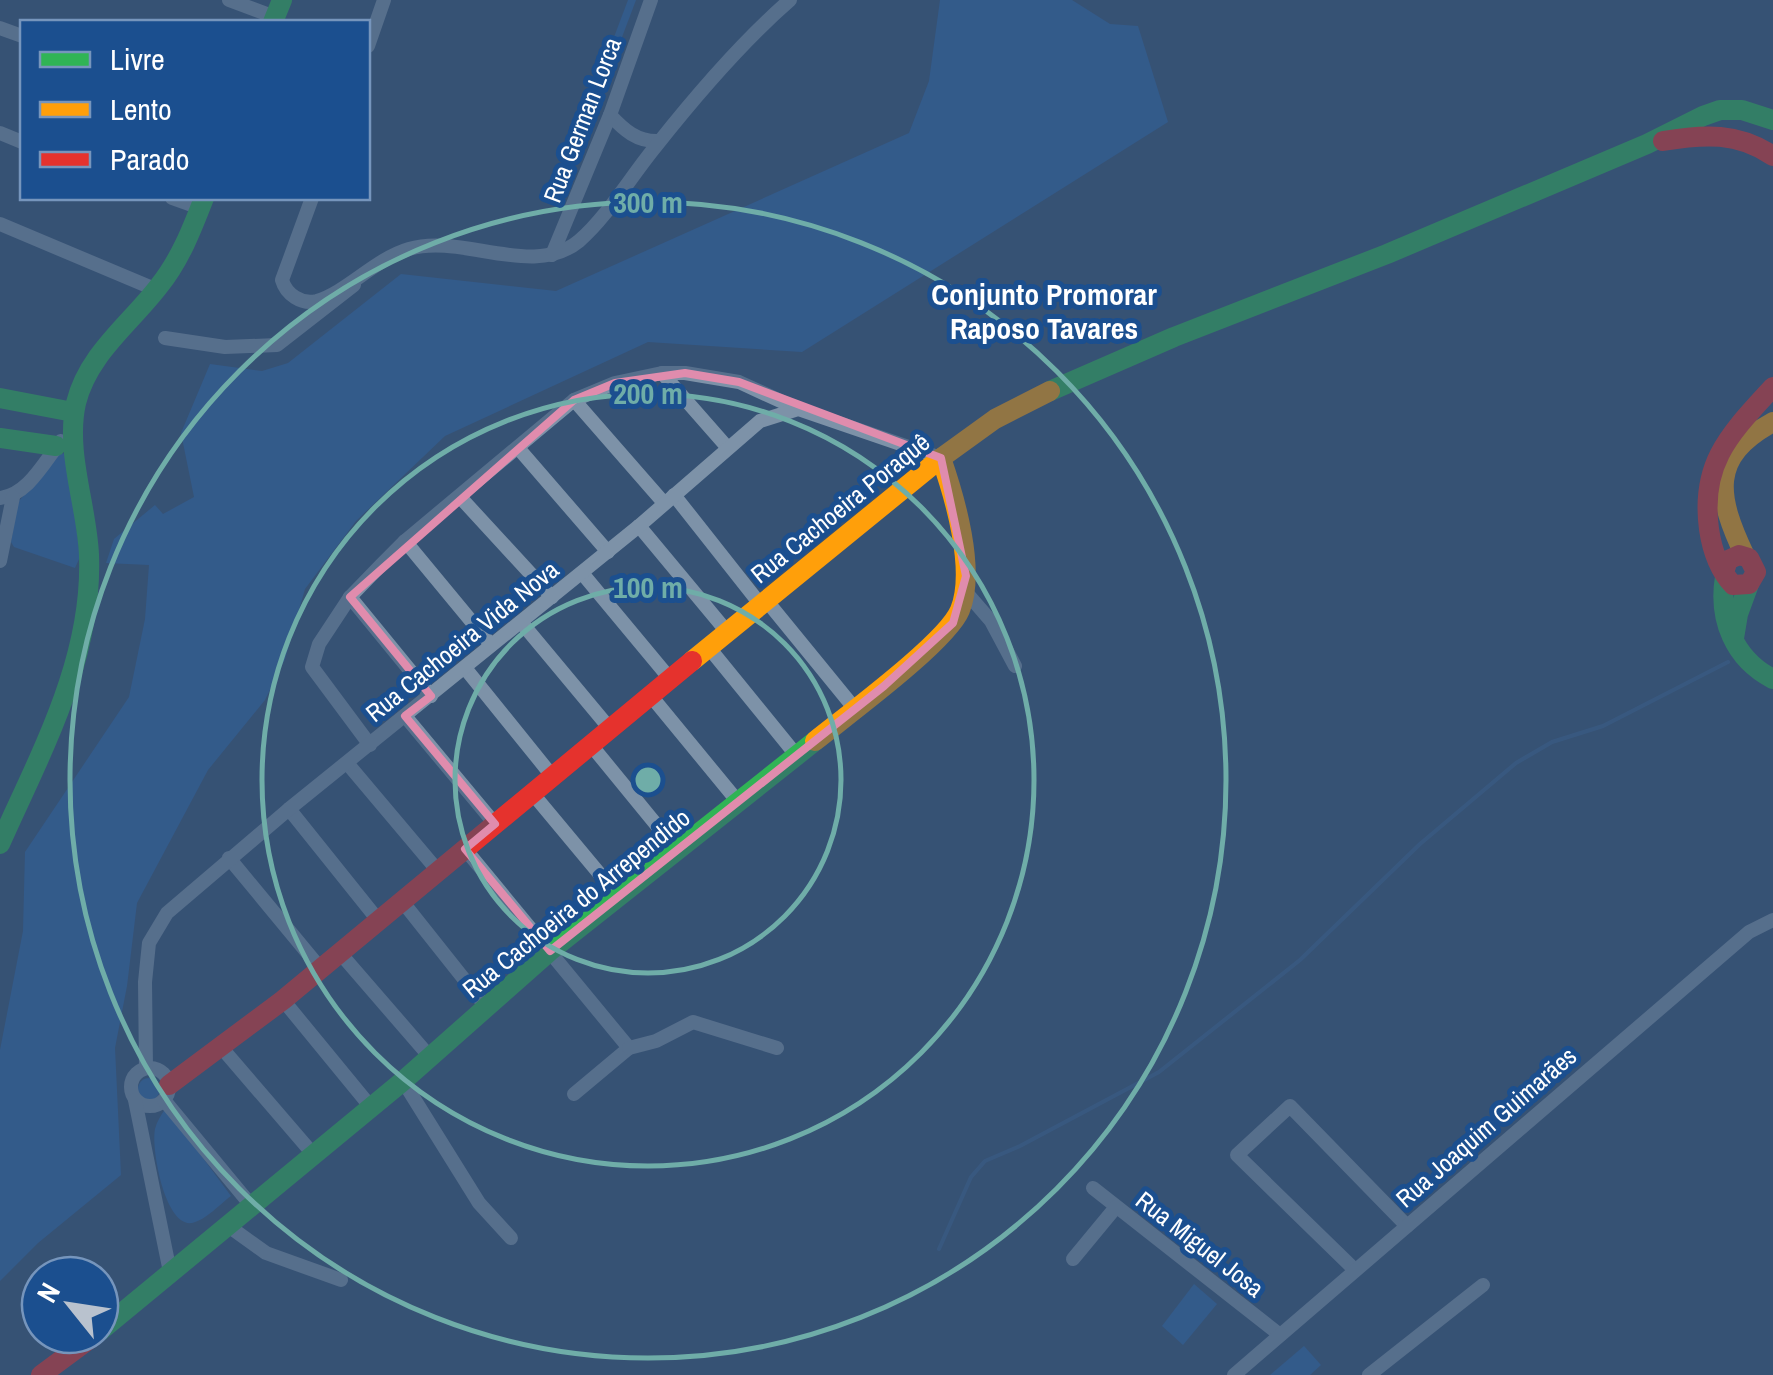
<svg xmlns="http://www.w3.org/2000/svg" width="1773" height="1375" viewBox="0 0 1773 1375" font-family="'Archivo Narrow',sans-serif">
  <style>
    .green { fill: #2f66a5 }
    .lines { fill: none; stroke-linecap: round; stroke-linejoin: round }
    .stream { stroke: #3b618d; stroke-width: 4 }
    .street { stroke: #7d92a8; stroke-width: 14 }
    .fast { stroke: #30b455; stroke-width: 20 }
    .slow { stroke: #ff9f0a; stroke-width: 20 }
    .jam { stroke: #e5322d; stroke-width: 20 }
    .marked { fill: none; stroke: #e08cad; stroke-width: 8; stroke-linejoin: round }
    .ring { fill: none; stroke: #6fada8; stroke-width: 5 }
    .labels { text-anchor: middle; stroke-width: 10; stroke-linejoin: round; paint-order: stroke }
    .street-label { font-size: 25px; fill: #fff; stroke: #1b4f8f }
    .quarter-label { font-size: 30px; font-weight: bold; fill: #fff; stroke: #1b4f8f }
    .centre { fill: #6fada8; stroke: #1b4f8f; stroke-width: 5 }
    .ring-label { font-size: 30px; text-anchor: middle; font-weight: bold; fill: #6fada8; stroke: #1b4f8f; stroke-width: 10; stroke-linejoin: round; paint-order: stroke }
  </style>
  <rect width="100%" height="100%" fill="#365274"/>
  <g class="green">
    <path d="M 628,0 L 636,0 L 575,162 L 568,159 Z"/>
    <path d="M 940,0 L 1072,0 L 1110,24 L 1138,26 L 1168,122 L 802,352 L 648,342 L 445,436 L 356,521 L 305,589 L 285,659 L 265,700 L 208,770 L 137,903 L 127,986 L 115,1048 L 121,1175 L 38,1243 L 0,1281 L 0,1050 L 23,931 L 25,852 L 129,697 L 145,619 L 149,565 L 106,563 L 114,539 L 155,505 L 163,514 L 194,497 L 181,433 L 210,364 L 262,371 L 288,363 L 401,274 L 556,291 L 909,133 L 929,81 Z"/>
    <path d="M 67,453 L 80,557 L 75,568 L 14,547 L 11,542 L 18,502 L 60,454 Z"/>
    <circle cx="149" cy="1089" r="11"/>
    <path d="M 166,1108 L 231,1196 C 220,1204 206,1220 192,1223 C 165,1227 151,1149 155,1129 C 157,1121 161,1115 166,1108 Z"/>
    <path d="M 1194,1284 L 1217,1304 L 1183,1345 L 1162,1326 Z"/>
    <path d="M 1304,1346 L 1321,1365 L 1310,1375 L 1270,1375 Z"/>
  </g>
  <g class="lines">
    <path class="stream" d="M 939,1249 L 971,1177 L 985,1161 L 1020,1146 L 1159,1072 L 1300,960 L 1420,844 L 1516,763 L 1552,742 L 1603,726 L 1728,662"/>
    <g class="street">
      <path d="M 229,0 L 275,17"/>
      <path d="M 0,28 L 22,36"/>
      <path d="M 368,46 L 384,0"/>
      <path d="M 610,115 C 624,130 637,142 659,141"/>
      <path d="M 0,133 L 22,142"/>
      <path d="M 172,198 L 200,208"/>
      <path d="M 312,198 L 282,280 C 286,294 301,305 317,301 C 347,292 375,259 409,249 C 462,233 533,279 579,241 C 607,217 632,175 656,146 C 694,98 744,40 790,0"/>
      <path d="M 0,224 L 157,290"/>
      <path d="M 552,255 L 610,115 L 651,0"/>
      <path d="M 165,338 L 225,347 L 277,345 L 354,285"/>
      <path d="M 662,373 L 727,447"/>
      <path d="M 574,400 L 664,503"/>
      <path d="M 519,449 L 608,552"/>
      <path d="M 674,495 L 760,604"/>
      <path d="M 460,497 L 552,597"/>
      <path d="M 0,498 C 28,495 44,462 61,441"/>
      <path d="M 639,526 L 728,633"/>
      <path d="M 405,541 L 491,645"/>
      <path d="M 0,561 L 13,497"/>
      <path d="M 582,573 L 671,680"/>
      <path d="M 965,591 L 991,621 L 1015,666"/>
      <path d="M 350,597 L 431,696"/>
      <path d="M 766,600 L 855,709"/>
      <path d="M 521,622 L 611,730"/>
      <path d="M 710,649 L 797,756"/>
      <path d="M 465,668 L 553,777"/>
      <path d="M 651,696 L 739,803"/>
      <path d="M 405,716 L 495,824"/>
      <path d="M 370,745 L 312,667 L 319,644 L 350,597 L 381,565 L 405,541 L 574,400 L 615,383 L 662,373 L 685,373 L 739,382 L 798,409"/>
      <path d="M 591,745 L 677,850"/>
      <path d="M 347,763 L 438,871"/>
      <path d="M 533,794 L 618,896"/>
      <path d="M 289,809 L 378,920"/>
      <path d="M 465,849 L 629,1048 L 574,1094"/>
      <path d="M 229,858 L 320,968"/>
      <path d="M 402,901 L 487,1008"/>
      <path d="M 340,953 L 430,1057"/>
      <path d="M 283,1000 L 370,1106"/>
      <path d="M 221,1047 L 313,1154"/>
      <path d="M 629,1048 L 656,1041 L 693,1022 L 777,1048"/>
      <circle cx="150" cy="1087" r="19"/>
      <path d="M 146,1068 L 145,982 L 149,943 L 167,913 L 289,809 L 639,526 L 760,421 L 798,409 L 941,458"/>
      <path d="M 403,1081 L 479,1203 L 511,1238"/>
      <path d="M 135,1100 L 170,1272"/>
      <path d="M 164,1100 L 250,1204"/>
      <path d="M 1093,1188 L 1280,1335"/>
      <path d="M 227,1225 L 266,1253 L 341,1280"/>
      <path d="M 1073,1259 L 1116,1207"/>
      <path d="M 1355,1270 L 1237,1155 L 1290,1106 L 1407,1226"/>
      <path d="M 1234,1375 L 1749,932 L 1773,920"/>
      <path d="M 1369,1375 L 1483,1285"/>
    </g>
    <g class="fast">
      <path d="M 273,22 L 282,0"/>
      <path d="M 1050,391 L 1174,337 L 1387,254 L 1647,144 L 1703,116 L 1720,110 L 1742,110 L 1773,120"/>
      <path d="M 0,398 L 73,412"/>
      <path d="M 0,438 L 56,446"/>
      <path d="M 1725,577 C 1718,619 1734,659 1773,679"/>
      <path d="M 1734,638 L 1738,614 L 1749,584"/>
      <path d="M 0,844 C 41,752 93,659 89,555 C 87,506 65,452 76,403 C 88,354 130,324 159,286 C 180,260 192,229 204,198"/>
      <path d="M 100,1331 L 403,1081 L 550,951 L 815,741"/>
    </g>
    <g class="slow">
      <path d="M 1745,556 C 1717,497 1708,457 1773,422"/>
      <path d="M 692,661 L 941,458 L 995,419 L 1050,391"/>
      <path d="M 815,741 C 846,716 947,642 960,610 C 976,570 955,498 941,458"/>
    </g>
    <g class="jam">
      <path d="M 1663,141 C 1704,134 1738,132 1773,156"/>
      <path d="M 1724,572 L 1728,560 L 1739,555 L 1749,558 L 1756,572 L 1749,584 L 1733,585 C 1719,570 1712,550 1709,529 C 1700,462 1731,433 1773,387"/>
      <path d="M 169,1085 L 283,1000 L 692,661"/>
      <path d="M 41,1375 L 95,1335"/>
    </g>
  </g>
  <path d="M0 0H1773V1375H0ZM 685,373 L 739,382 L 941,458 L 966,576 L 953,623 L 884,686 L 550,951 L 465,849 L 495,824 L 405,716 L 431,696 L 350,597 L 574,400 L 615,383 Z" fill="#365274" fill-opacity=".55" fill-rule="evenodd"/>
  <path class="marked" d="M 685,373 L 739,382 L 941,458 L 966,576 L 953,623 L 884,686 L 550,951 L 465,849 L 495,824 L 405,716 L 431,696 L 350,597 L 574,400 L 615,383 Z"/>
  <g class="ring">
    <circle cx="648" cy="780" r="193"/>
    <circle cx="648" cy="780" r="386"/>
    <circle cx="648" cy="780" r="578"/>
  </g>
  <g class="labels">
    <g class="street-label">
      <text transform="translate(582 120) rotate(-69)" y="9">Rua German Lorca</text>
      <text transform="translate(840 508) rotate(-39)" y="9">Rua Cachoeira Poraquê</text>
      <text transform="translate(462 641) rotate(-39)" y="9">Rua Cachoeira Vida Nova</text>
      <text transform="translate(576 903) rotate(-39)" y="9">Rua Cachoeira do Arrependido</text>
      <text transform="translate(1486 1127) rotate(-41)" y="9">Rua Joaquim Guimarães</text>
      <text transform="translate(1200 1244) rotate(38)" y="9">Rua Miguel Josa</text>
    </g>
    <g class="quarter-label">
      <text x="1044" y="305">Conjunto Promorar<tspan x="1044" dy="34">Raposo Tavares</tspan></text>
    </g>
  </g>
  <circle cx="648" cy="780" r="15" class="centre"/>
  <g class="ring-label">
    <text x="648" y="213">300 m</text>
    <text x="648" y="404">200 m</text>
    <text x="648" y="598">100 m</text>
  </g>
  <rect x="20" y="20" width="350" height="180" fill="#1b4f8f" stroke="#7695bc" stroke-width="2.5"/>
  <rect x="40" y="52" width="50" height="15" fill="#30b455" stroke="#7695bc" stroke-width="2.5"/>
  <text x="110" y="70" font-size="30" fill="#ffffff">Livre</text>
  <rect x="40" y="102" width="50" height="15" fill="#ff9f0a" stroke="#7695bc" stroke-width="2.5"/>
  <text x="110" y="120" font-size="30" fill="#ffffff">Lento</text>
  <rect x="40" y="152" width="50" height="15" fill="#e5322d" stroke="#7695bc" stroke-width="2.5"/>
  <text x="110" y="170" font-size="30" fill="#ffffff">Parado</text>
  <g transform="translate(70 1305) rotate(300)"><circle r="48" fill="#1b4f8f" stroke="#7695bc" stroke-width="2.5"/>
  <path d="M0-8L18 38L0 25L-18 38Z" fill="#b9c2ce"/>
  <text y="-15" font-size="28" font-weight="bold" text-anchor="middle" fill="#ffffff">N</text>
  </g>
</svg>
